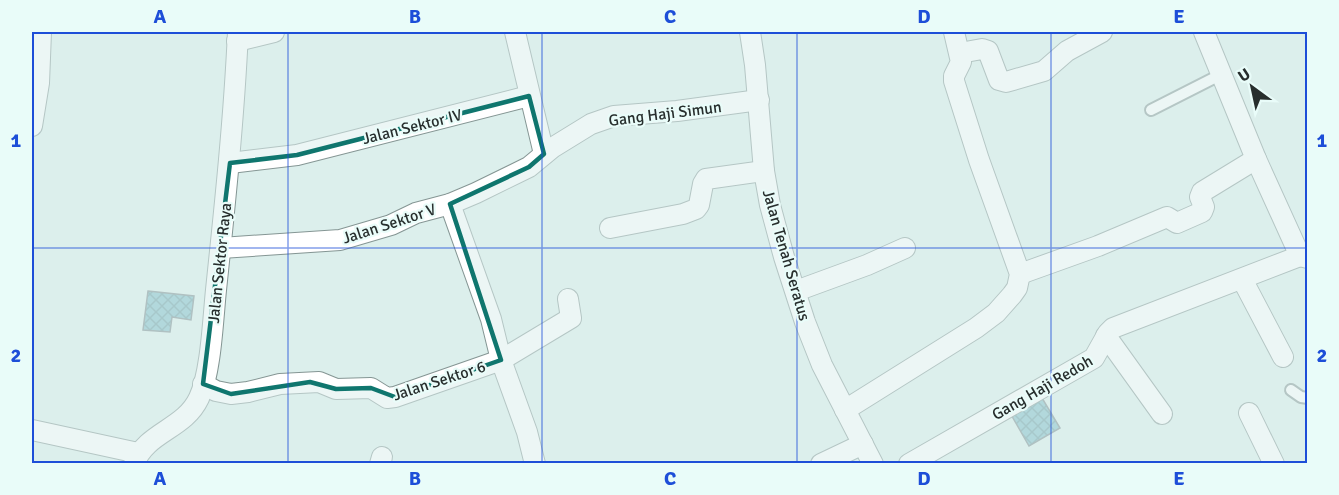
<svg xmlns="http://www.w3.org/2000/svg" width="1339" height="495" viewBox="0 0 1339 495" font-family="Signika,sans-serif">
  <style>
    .building { fill: url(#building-cross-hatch); stroke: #7a8b8e; stroke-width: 1.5 }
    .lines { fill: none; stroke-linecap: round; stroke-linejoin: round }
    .service-casing { stroke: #859694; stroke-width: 14 }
    .minor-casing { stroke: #859694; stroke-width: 22 }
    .service { stroke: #fff; stroke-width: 10 }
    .minor { stroke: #fff; stroke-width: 20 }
    .marked { fill: none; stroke: #0f766e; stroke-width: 4.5; stroke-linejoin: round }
    .grid { fill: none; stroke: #1d4ed8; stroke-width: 1.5; stroke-opacity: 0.55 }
    .labels { text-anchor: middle; stroke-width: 4.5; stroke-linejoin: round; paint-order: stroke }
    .street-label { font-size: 16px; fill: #272e2d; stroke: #e9fcf9 }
    .neatline { fill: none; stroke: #1d4ed8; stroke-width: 2 }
    .grid-label { font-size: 20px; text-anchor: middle; font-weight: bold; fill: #1d4ed8 }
  </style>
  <defs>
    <pattern id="building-cross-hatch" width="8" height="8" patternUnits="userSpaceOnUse" patternTransform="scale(1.5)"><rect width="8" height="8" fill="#7ebdc7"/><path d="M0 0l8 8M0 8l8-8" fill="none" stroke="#679aa2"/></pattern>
  </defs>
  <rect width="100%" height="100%" fill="#dcefec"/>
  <g class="building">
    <path d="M 148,291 L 194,296 L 191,320 L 172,317 L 170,332 L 143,330 Z"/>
    <path d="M 1039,393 L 1060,428 L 1029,446 L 1009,411 Z"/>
  </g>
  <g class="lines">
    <defs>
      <g id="service">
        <path d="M 1151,110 L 1220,75"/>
        <path d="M 1291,390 L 1301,397 L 1308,398"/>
      </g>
      <g id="minor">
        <path d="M 515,32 L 544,154"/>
        <path d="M 750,32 L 755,65 L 764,171 L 770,205 L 784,257 L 805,322 L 822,365 L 873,464"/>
        <path d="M 1204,32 L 1256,159 L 1300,256 L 1308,258"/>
        <path d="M 237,41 L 274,32"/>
        <path d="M 960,53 L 982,49 L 988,51 L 999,80 L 1006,82 L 1044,71 L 1067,51 L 1102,32"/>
        <path d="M 32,126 L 39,83 L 41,32"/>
        <path d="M 230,163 L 297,155 L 529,96"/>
        <path d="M 450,204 L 491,319 L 501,360 L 527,432 L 535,464"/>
        <path d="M 610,228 L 683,214 L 696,209 L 699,205 L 703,184 L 706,179 L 764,171"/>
        <path d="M 221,248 L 340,240 L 391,225 L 416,213 L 450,204 L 476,193 L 529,167 L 552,148 L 591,124 L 614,116 L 677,111 L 759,100"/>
        <path d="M 1020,274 L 1098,246 L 1167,217 L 1177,223 L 1202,212 L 1204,207 L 1200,197 L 1202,192 L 1256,159"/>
        <path d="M 1242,279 L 1283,357"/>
        <path d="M 796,291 L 867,265 L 905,248"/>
        <path d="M 1106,336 L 1162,414"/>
        <path d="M 203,384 L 216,391 L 231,394 L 248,392 L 280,384 L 319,382 L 336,389 L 371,388 L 387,398 L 395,397 L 501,360 L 571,318 L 568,299"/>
        <path d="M 845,410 L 976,328 L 996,313 L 1012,295 L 1017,288 L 1020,274 L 979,160 L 954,81 L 954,76 L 961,62 L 954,32"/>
        <path d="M 1249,413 L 1274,464"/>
        <path d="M 32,430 L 138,453"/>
        <path d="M 134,464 C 147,431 184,430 199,398 C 211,373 213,319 216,290 C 225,204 234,118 238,32"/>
        <path d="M 380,464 L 382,457"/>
        <path d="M 821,464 L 863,444"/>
        <path d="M 909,464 L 1094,358 L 1108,333 L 1113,328 L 1300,256"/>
      </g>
    </defs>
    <use href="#service" class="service-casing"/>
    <use href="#minor" class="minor-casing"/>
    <use href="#service" class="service"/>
    <use href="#minor" class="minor"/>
  </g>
  <path d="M0 0H1339V495H0ZM 529,96 L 544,154 L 529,167 L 450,204 L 501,360 L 395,397 L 371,388 L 336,389 L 310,382 L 231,394 L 203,384 L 230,163 L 297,155 Z" fill="#dcefec" fill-opacity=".55" fill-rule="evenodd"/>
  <path class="marked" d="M 529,96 L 544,154 L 529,167 L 450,204 L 501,360 L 395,397 L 371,388 L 336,389 L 310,382 L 231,394 L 203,384 L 230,163 L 297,155 Z"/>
  <path class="grid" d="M 288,32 L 288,464M 542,32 L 542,464M 797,32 L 797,464M 1051,32 L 1051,464M 32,248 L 1308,248"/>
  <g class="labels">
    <g class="street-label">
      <text transform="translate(665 113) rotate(-7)" y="6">Gang Haji Simun</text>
      <text transform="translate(412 126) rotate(-14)" y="6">Jalan Sektor IV</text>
      <text transform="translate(389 223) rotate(-18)" y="6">Jalan Sektor V</text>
      <text transform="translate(787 255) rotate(74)" y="6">Jalan Tenah Seratus</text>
      <text transform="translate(219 263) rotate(-84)" y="6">Jalan Sektor Raya</text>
      <text transform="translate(439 380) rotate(-18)" y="6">Jalan Sektor 6</text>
      <text transform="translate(1042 387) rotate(-30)" y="6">Gang Haji Redoh</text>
    </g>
  </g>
  <rect width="1339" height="495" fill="none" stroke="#e9fcf9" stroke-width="66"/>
  <g transform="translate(1252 87) rotate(327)" stroke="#e9fcf9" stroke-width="4.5" paint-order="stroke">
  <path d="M0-4.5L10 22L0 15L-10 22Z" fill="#272e2d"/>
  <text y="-9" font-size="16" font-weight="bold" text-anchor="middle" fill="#272e2d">U</text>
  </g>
  <rect x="33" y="33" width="1273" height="429" class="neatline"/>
  <g class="grid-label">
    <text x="160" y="23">A</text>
    <text x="415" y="23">B</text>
    <text x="670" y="23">C</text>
    <text x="924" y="23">D</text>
    <text x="1179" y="23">E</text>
    <text x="16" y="147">1</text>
    <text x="1322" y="147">1</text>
    <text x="16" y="362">2</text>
    <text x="1322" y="362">2</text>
    <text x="160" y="485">A</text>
    <text x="415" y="485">B</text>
    <text x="670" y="485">C</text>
    <text x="924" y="485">D</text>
    <text x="1179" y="485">E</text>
  </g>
</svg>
